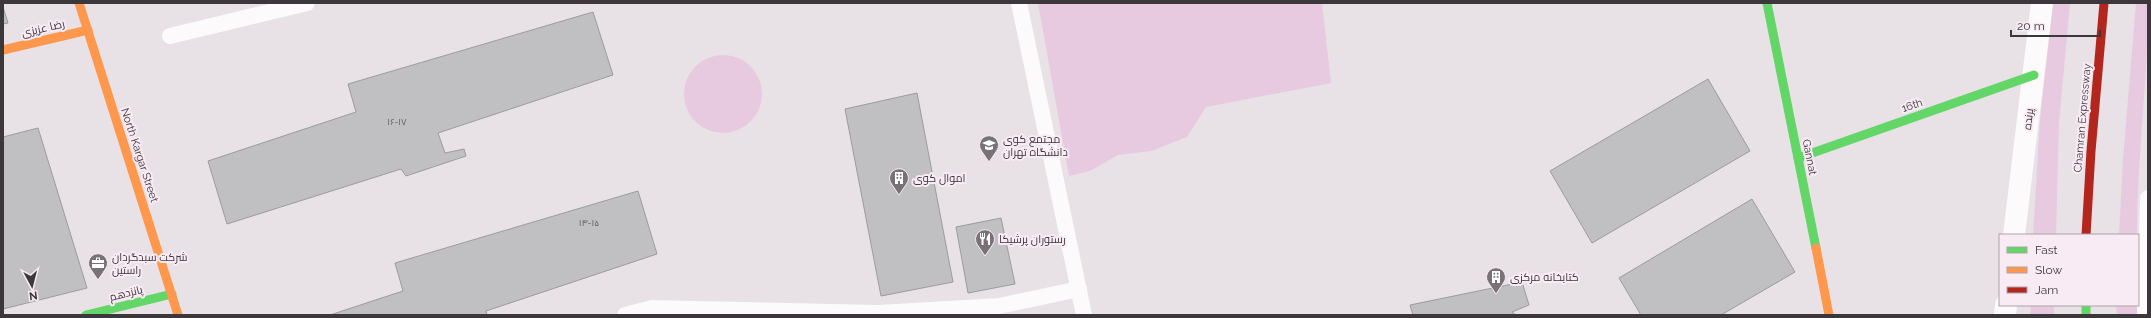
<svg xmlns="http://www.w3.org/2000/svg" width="2151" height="318" viewBox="0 0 2151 318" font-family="Raleway,Cairo,sans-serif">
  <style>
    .green { fill: #e7cae0 }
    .building { fill: #c0bfc2; stroke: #9c9b9d }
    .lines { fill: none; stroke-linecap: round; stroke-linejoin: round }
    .lane { stroke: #fcfafb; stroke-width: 16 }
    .street { stroke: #fcfafb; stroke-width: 22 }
    .fast { stroke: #63d668; stroke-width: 9 }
    .slow { stroke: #ff974d; stroke-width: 9 }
    .jam { stroke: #b3261e; stroke-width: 9 }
    .labels { text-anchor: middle; stroke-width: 4; stroke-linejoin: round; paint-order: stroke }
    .number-label { font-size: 9px; fill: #5d595c }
    .street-label { font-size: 11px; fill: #3c373a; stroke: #f8ebf4 }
    .poi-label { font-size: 11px; fill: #3c373a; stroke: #f8ebf4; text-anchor: start }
  </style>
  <rect width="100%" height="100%" fill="#e8e1e6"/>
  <g class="green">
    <path d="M 1038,3 L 1322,3 L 1331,83 L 1206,107 L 1187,137 L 1151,151 L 1118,155 L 1090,171 L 1069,176 Z"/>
    <path d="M 2053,3 L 2070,3 L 2059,123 L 2056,235 L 2033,235 L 2040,120 Z"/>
    <path d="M 2136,3 L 2148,3 C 2148,81 2137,157 2137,235 L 2119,235 L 2123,159 Z"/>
    <circle cx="723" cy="94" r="39"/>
    <path d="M 2031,305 L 2054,305 L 2054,315 L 2030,315 Z"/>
    <path d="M 2116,305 L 2137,305 L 2137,315 L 2117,315 Z"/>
  </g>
  <g class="building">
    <path d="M 3,7 L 8,23 L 3,24 Z"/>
    <path d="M 593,12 L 613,75 L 438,133 L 445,153 L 464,149 L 466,156 L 406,176 L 401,169 L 227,224 L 208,161 L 356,112 L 348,84 Z"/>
    <path d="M 1708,79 L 1750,151 L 1592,243 L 1550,171 Z"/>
    <path d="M 917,93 L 953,282 L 881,296 L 845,109 Z"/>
    <path d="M 38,128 L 87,288 L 3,309 L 3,137 Z"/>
    <path d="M 638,191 L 657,254 L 486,311 L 487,315 L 330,315 L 403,291 L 395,263 Z"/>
    <path d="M 1752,199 L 1795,272 L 1721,315 L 1641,315 L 1619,278 Z"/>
    <path d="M 1001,218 L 1015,284 L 968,293 L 956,227 Z"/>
    <path d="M 1522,282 L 1529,305 L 1512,312 L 1516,315 L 1413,315 L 1410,305 Z"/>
  </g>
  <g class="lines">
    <g class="lane">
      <path d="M 1019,3 L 1084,315"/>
      <path d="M 170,36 L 307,3"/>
      <path d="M 625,315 L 652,308 L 879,313 L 999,306 L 1079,289"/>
      <path d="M 2145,315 L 2148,198"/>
    </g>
    <g class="street">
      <path d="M 2014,235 L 2042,3"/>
      <path d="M 2005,315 L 2006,305"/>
    </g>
    <g class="fast">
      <path d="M 1767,3 L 1816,248"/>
      <path d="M 1798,158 L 2034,75"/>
      <path d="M 2086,305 L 2086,315"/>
      <path d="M 86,315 L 172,294"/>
    </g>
    <g class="slow">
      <path d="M 79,3 L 178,315"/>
      <path d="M 3,50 L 88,30"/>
      <path d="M 1816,248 L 1829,315"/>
    </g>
    <path class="jam" d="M 2086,235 L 2091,151 L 2104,3"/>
  </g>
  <defs>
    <symbol id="university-pin" viewBox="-11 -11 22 30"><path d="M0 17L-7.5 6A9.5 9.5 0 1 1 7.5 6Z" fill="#787276" stroke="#f8ebf4"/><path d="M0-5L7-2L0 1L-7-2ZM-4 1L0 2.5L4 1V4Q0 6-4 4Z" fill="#fff"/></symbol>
    <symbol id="building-pin" viewBox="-11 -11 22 30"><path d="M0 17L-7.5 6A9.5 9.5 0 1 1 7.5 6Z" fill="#787276" stroke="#f8ebf4"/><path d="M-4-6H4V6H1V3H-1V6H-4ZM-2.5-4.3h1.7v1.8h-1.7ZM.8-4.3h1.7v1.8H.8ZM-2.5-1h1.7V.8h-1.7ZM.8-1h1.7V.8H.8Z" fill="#fff"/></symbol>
    <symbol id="restaurant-pin" viewBox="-11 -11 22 30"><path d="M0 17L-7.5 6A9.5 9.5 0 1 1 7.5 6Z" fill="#787276" stroke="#f8ebf4"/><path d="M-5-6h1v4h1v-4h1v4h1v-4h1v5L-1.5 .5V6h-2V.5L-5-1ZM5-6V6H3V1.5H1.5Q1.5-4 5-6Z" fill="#fff"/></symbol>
    <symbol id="office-pin" viewBox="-11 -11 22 30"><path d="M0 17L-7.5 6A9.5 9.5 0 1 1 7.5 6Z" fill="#787276" stroke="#f8ebf4"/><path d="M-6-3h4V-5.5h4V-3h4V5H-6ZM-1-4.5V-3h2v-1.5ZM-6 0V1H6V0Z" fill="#fff"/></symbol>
  </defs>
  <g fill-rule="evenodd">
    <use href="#university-pin" x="978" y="134" width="22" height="30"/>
    <use href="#building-pin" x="888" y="167" width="22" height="30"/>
    <use href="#restaurant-pin" x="974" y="228" width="22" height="30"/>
    <use href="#office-pin" x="87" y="252" width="22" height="30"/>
    <use href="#building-pin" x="1485" y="266" width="22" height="30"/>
  </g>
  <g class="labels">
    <g class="number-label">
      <text x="397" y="125">۱۶-۱۷</text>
      <text x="589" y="226">۱۴-۱۵</text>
    </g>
    <g class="street-label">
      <text transform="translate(43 28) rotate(-13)" y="4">رضا عزیزی</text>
      <text transform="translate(1912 105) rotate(-19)" y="4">16th</text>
      <text transform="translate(2082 118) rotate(-85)" y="4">Chamran Expressway</text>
      <text transform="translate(2028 119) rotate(-83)" y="4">پرنده</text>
      <text transform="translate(140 155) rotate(72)" y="4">North Kargar Street</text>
      <text transform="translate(1810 157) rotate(79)" y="4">Gannat</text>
      <text transform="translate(126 293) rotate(-14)" y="4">پانزدهم</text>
    </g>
    <g class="poi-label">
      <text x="1003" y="143">مجتمع کوی<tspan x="1003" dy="13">دانشگاه تهران</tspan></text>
      <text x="913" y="182">اموال کوی</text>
      <text x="999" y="243">رستوران پرشیکا</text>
      <text x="112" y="261">شرکت سبدگردان<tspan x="112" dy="13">راستین</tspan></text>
      <text x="1510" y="281">کتابخانه مرکزی</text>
    </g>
  </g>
  <rect width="2151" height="318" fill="none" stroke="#3c373a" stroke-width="8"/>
  <rect x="1999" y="234" width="140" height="72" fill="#f8ebf4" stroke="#ada3aa"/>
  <rect x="2007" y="247" width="20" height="6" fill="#63d668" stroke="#ada3aa"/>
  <text x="2035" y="254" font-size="12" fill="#3c373a">Fast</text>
  <rect x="2007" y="267" width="20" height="6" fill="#ff974d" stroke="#ada3aa"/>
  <text x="2035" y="274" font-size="12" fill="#3c373a">Slow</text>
  <rect x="2007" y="287" width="20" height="6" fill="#b3261e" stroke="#ada3aa"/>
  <text x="2035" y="294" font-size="12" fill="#3c373a">Jam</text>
  <g transform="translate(32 286) rotate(173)" stroke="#f8ebf4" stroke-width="3" paint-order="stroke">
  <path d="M0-3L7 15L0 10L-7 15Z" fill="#3c373a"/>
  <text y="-6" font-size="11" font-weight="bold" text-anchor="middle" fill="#3c373a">N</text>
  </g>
  <path d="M2011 30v6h89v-6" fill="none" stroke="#3c373a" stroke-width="2"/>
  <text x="2017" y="30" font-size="12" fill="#3c373a" stroke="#f8ebf4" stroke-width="3" paint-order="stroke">20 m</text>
</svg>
